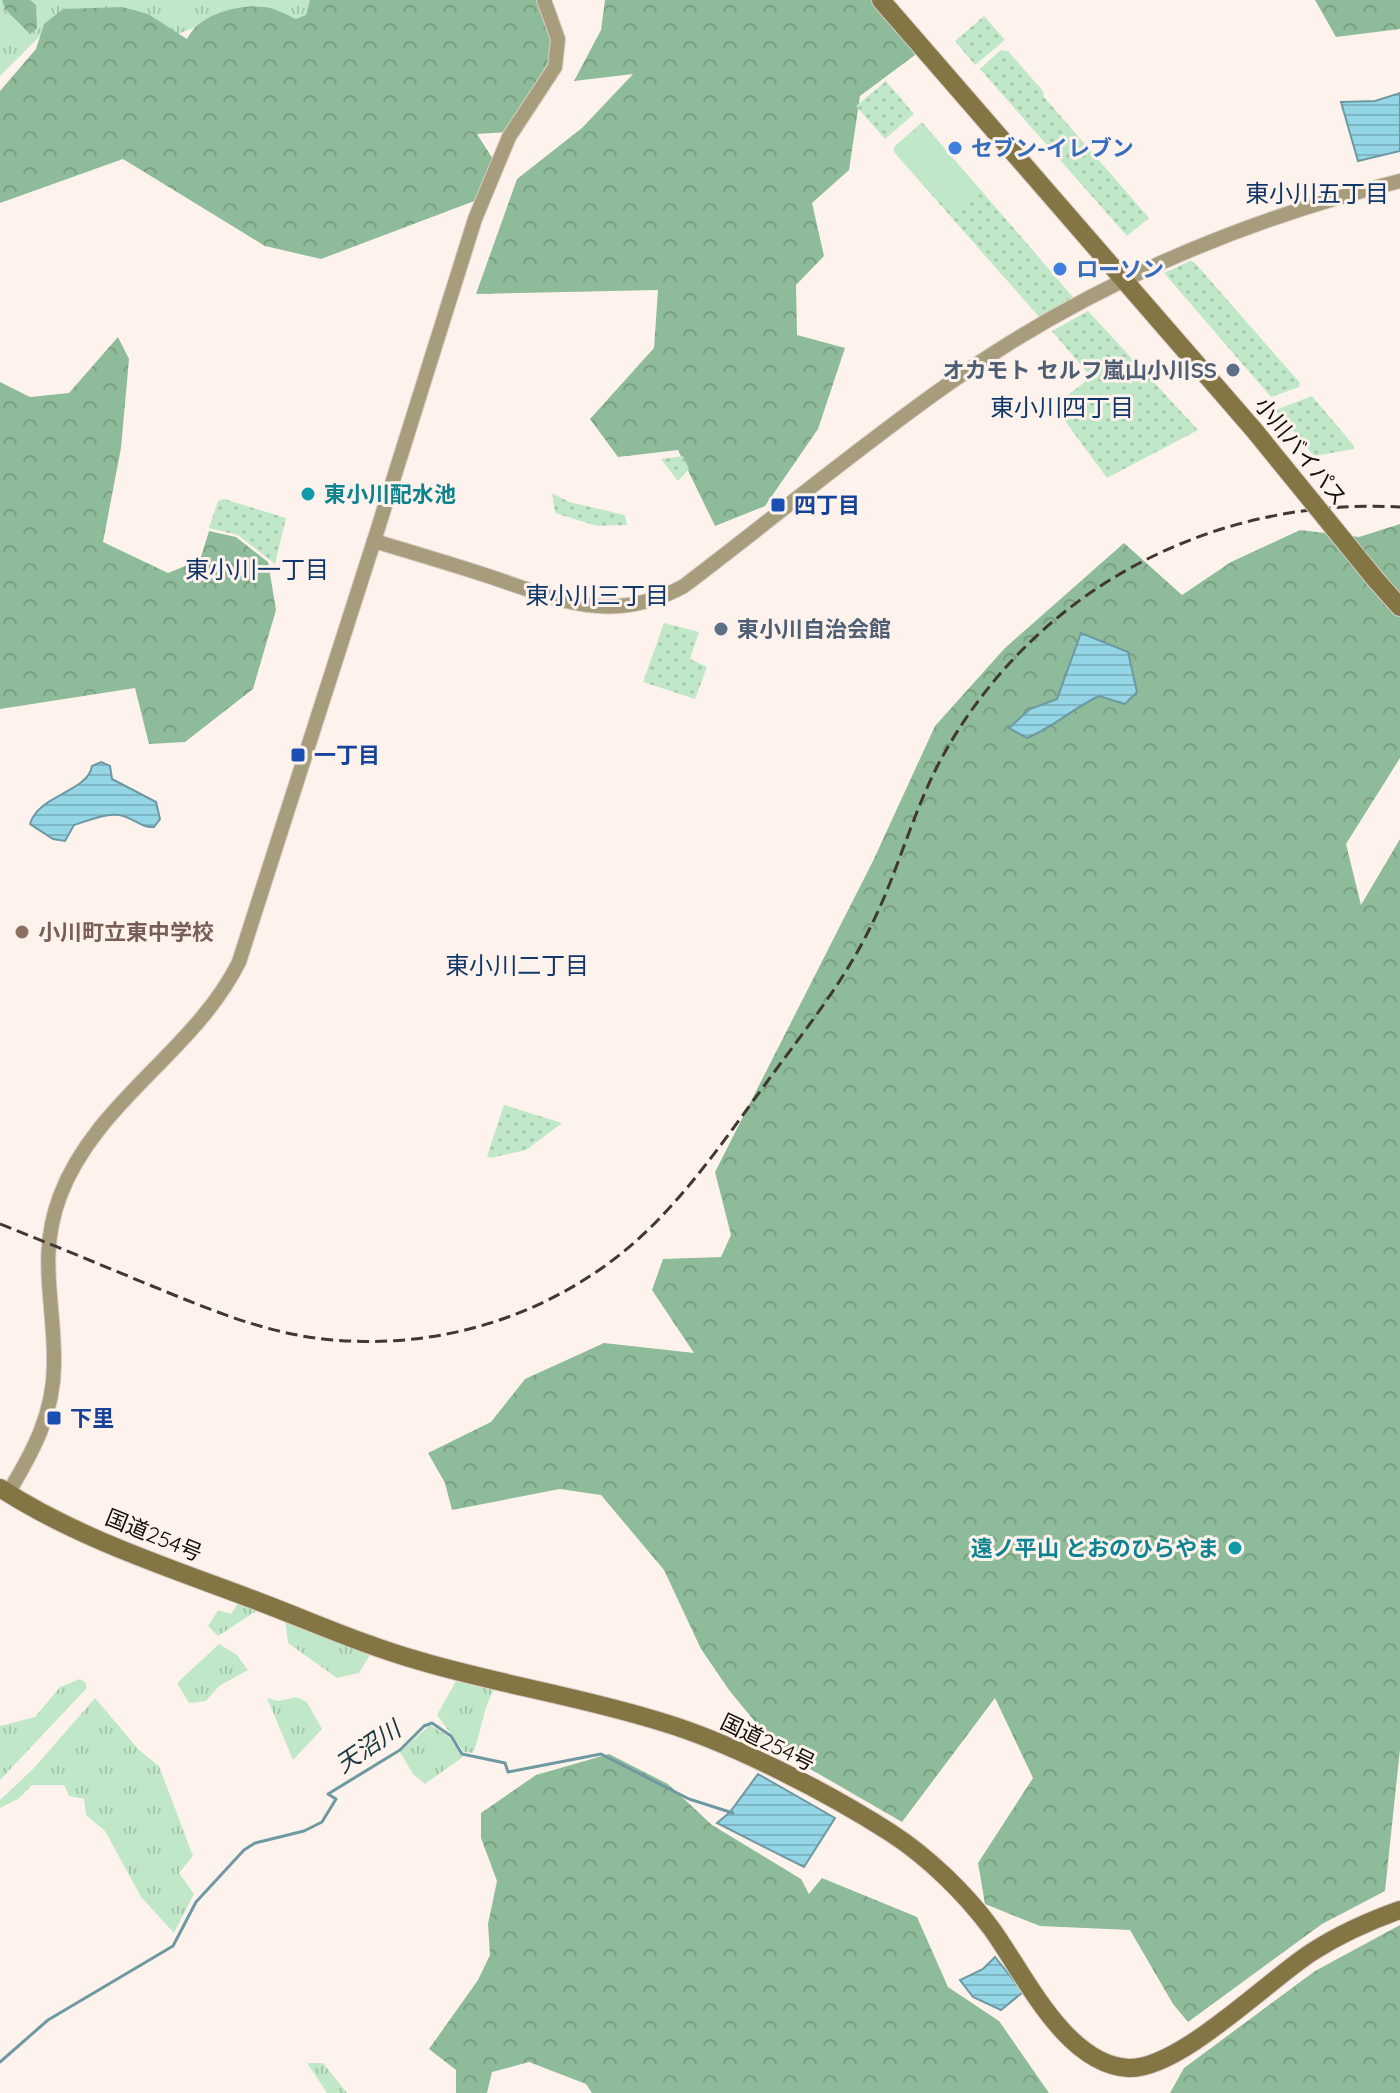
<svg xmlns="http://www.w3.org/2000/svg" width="1400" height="2093" viewBox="0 0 1400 2093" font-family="Quicksand,'Noto Sans JP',sans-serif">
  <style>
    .grass { fill: url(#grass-tufts) }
    .forest { fill: url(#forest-crowns) }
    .park { fill: url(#park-dots) }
    .pitch { fill: #c0e8c8 }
    .water { fill: url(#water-rules); stroke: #6e99a3; stroke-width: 2 }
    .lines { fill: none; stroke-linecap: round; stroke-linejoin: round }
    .stream { stroke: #6e99a3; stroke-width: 3 }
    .secondary-casing { stroke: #d9cec7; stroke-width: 16 }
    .highway-casing { stroke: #d9cec7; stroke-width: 20 }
    .secondary { stroke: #a79d7c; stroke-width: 14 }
    .highway { stroke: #847545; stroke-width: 18 }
    .rail { stroke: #403831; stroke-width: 3; stroke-dasharray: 12 6; stroke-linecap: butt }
    .highway-bridge-casing { stroke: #d9cec7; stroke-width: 20; stroke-linecap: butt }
    .highway-bridge { stroke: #847545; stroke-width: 18 }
    .shop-dot { fill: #3f7fe0; stroke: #fef3ec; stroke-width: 3 }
    .service-dot { fill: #5c6f8a; stroke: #fef3ec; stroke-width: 3 }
    .culture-dot { fill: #0f9aa8; stroke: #fef3ec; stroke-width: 3 }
    .transit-dot { fill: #1a4fb4; stroke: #fef3ec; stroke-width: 3 }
    .education-dot { fill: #8d6e63; stroke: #fef3ec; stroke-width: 3 }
    .labels { text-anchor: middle; stroke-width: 6; stroke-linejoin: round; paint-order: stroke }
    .shop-label { font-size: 22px; font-weight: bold; fill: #366cbe; stroke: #fef3ec; text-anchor: start }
    .service-label { font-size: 22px; font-weight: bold; fill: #4e5e75; stroke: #fef3ec; text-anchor: end }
    .street-label { font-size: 22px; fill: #150d07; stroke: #fef3ec }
    .culture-label { font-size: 22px; font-weight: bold; fill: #0d838f; stroke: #fef3ec; text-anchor: start }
    .transit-label { font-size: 22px; font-weight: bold; fill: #164399; stroke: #fef3ec; text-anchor: start }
    .education-label { font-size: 22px; font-weight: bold; fill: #785e54; stroke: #fef3ec; text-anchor: start }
    .neighbourhood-label { font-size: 24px; fill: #10366a; stroke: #fef3ec }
    .water-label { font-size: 24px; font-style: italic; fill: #18383f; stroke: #fef3ec }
  </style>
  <defs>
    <pattern id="grass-tufts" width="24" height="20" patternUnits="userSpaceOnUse" patternTransform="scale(2)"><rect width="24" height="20" fill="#c0e8c8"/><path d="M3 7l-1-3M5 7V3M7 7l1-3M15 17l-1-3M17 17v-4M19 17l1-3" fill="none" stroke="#a4c6aa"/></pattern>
    <pattern id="forest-crowns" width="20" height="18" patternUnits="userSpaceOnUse" patternTransform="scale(2)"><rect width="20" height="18" fill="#8ebb99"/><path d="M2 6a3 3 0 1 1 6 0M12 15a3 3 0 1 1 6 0" fill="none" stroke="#7aa082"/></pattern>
    <pattern id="park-dots" width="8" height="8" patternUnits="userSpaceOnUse" patternTransform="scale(2)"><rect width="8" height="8" fill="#c0e8c8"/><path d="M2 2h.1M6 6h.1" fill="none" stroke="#a4c6aa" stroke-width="1.8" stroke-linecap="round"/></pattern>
    <pattern id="water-rules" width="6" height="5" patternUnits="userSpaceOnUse" patternTransform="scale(2)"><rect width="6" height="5" fill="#94d5e6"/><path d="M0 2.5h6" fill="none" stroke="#7fb6c4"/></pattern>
  </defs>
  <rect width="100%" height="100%" fill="#fef3ec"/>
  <g class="grass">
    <path d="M 0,0 L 328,0 L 306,21 L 204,24 L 139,49 L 63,25 L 40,36 L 0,76 Z"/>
    <path d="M 238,1603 L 258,1610 L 218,1636 L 208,1626 L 218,1610 L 231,1614 Z"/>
    <path d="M 285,1621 L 370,1655 L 359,1673 L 337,1678 L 288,1643 Z"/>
    <path d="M 219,1644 L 237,1655 L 248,1670 L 219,1686 L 206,1701 L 189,1703 L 177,1683 Z"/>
    <path d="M 80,1679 L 86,1683 L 86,1689 L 0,1780 L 0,1726 L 35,1717 L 60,1687 Z"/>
    <path d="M 456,1681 L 494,1690 C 482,1710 482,1731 473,1753 L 464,1752 L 437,1715 Z"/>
    <path d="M 296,1697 L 307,1702 L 322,1729 L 293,1760 L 267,1698 L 278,1701 Z"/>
    <path d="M 95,1698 L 139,1750 L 159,1766 L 193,1856 L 179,1873 L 194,1894 L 174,1933 L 141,1897 L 105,1831 L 86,1815 L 84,1799 L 69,1796 L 64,1785 L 32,1785 L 18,1799 L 0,1808 L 0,1800 L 33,1769 Z"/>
    <path d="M 430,1725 L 449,1737 L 463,1757 L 425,1784 L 413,1774 L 400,1752 Z"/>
    <path d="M 307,2063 L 323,2063 L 347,2093 L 327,2093 Z"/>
  </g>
  <g class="forest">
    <path d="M 2,0 L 30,0 L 36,5 L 37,28 L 30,34 L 5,9 Z"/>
    <path d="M 310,0 L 539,0 L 556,59 L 508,132 L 477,134 L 498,167 L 477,200 L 321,259 L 265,246 L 123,159 L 0,203 L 0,91 L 36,49 L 44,24 L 63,9 L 122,7 L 148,14 L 187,39 C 199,14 238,4 265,7 C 275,8 287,15 296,19 L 306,15 Z"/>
    <path d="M 605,0 L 874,0 L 919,52 L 860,96 L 849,170 L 812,203 L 824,256 L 796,285 L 797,335 L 845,348 L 818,429 L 765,506 L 715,526 L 678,450 L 618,457 L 590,419 L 654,348 L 658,290 L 476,294 L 517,179 L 582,128 L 633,74 L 574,81 L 601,30 Z"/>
    <path d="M 1315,0 L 1400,0 L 1400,29 L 1336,37 Z"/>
    <path d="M 118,337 L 129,359 L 121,448 L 103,542 L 168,573 L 200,560 L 209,531 L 236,537 L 268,562 L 276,610 L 253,689 L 185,742 L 149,744 L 135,688 L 0,709 L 0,382 L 30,397 L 69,393 Z"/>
    <path d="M 1400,524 L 1400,758 L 1346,844 L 1361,905 L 1400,839 L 1400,1749 L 1385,1891 L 1322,1924 L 1188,2022 L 1173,2004 L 1130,1930 L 1040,1926 L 985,1904 L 978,1863 L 1033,1778 L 995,1698 L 902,1822 L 779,1751 L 729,1690 L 701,1649 L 664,1570 L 601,1495 L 560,1489 L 452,1510 L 445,1483 L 428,1453 L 491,1422 L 525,1379 L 604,1343 L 694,1353 L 652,1290 L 663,1259 L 721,1257 L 731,1235 L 715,1172 L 873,861 L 935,726 L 1005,648 L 1124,543 L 1182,595 L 1231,562 L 1300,530 L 1359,537 Z"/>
    <path d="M 609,1754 L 668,1784 L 712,1825 L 801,1879 L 809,1894 L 822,1878 L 917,1917 L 948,1987 L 999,2021 L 1049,2093 L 592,2093 L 586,2084 L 529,2062 L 492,2072 L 487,2093 L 456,2093 L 456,2070 L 429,2049 L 478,1980 L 490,1955 L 488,1924 L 497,1881 L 481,1838 L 481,1813 L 536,1775 Z"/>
    <path d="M 1400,1925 L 1400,2093 L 1170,2093 L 1184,2068 L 1315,1971 Z"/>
  </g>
  <g class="park">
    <path d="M 984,16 L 1005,40 L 975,65 L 955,41 Z"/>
    <path d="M 1001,50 L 1008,51 L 1043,91 L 1044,97 L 1149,218 L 1127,236 L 980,69 Z"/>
    <path d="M 886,81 L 914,114 L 885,139 L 856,106 Z"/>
    <path d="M 922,122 L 1073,297 L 1039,317 L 894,152 L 894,147 Z"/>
    <path d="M 1190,261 L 1194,262 L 1300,383 L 1299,387 L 1271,397 L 1164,273 Z"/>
    <path d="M 1088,311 L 1198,430 L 1107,478 L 1054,406 L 1091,377 L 1052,331 Z"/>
    <path d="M 1312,396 L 1354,446 L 1354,449 L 1314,456 L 1275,410 Z"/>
    <path d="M 683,456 L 689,469 L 678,481 L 661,459 Z"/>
    <path d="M 552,493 L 569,502 L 625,515 L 627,525 L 597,526 L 555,513 Z"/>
    <path d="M 224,499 L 286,518 L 275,564 L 238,535 L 209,528 L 218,501 Z"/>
    <path d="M 664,623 L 699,632 L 690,659 L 707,667 L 695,699 L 643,682 Z"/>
    <path d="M 504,1105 L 562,1123 L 526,1150 L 490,1158 L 487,1156 Z"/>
  </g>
  <path class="pitch" d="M 921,127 L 980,194 L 955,216 L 896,148 Z"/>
  <g class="water">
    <path d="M 1400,93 L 1400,151 L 1358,161 L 1341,102 L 1375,101 Z"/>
    <path d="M 1081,633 L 1128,652 L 1137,692 L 1125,704 L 1099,696 C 1073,708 1054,727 1027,738 L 1009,728 L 1030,709 L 1057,699 Z"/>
    <path d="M 101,762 L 110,766 L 112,779 L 156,802 L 160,819 L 154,827 C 140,828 133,817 119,815 C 105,813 87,821 74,825 L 65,841 L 53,839 L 30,824 C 38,795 88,792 92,766 Z"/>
    <path d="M 758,1774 L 835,1818 L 804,1867 L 717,1823 L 730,1812 Z"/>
    <path d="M 995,1957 L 1023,1992 L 1001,2010 L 973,1997 L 960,1980 L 983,1969 Z"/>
  </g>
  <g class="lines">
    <path class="stream" d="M 0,2062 L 48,2020 L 173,1946 L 196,1902 L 244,1850 L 255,1843 L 304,1831 L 322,1822 L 336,1799 L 328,1794 L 400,1750 L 424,1726 L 432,1723 L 451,1736 L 462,1754 L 505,1763 L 508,1772 L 601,1754 L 689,1799 L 733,1813"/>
    <defs>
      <g id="secondary">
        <path d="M 374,541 L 475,219 L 509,137 L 555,67 L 558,39 L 544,0"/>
        <path d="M 8,1493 C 33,1452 54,1413 54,1364 C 55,1303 37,1257 60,1196 C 95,1102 195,1051 239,962 L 374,541 C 411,552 448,563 485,575 C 558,599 611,626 684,586 C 771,520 855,450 944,387 C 1080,289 1238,221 1400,181"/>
      </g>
      <g id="highway">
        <path d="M 881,0 L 1254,430"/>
        <path d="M 1376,580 L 1400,607"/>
        <path d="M 0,1488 C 77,1538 167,1567 252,1599 C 308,1620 363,1645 420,1661 C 501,1685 584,1697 665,1723 C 734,1744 829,1793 891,1833 C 928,1857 965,1893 991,1928 C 1024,1973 1065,2065 1129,2068 C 1180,2069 1267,1981 1312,1952 C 1340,1934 1369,1921 1400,1910"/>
      </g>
    </defs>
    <use href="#secondary" class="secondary-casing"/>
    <use href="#highway" class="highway-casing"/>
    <use href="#secondary" class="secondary"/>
    <use href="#highway" class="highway"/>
    <path class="rail" d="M 0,1224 C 51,1244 101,1265 152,1286 C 211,1310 269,1335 334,1340 C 450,1350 566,1310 650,1228 C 693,1186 728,1135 764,1086 C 801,1035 842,985 870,928 C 899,871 913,808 945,752 C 1038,588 1213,497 1400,507"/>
    <defs>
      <path id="highway-bridge" d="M 1254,430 L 1376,580"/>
    </defs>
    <use href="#highway-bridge" class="highway-bridge-casing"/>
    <use href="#highway-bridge" class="highway-bridge"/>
  </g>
  <g class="shop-dot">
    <circle cx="955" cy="148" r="8"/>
    <circle cx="1060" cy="269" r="8"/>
  </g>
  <g class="service-dot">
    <circle cx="1233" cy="370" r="8"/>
    <circle cx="721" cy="629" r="8"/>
  </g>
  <g class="culture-dot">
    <circle cx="308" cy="494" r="8"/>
    <circle cx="1235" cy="1548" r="8"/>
  </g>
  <g class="transit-dot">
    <rect x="770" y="497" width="16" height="16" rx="4"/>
    <rect x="290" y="747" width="16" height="16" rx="4"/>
    <rect x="46" y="1410" width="16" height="16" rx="4"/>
  </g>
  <circle class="education-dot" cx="22" cy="932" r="8"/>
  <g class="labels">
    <g class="shop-label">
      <text x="971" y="156">セブン-イレブン</text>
      <text x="1076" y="277">ローソン</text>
    </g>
    <g class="service-label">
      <text x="1217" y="378">オカモト セルフ嵐山小川SS</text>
      <text x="737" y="637" text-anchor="start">東小川自治会館</text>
    </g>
    <g class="street-label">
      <text transform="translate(1301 451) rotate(51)" y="8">小川バイパス</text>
      <text transform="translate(154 1535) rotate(22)" y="8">国道254号</text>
      <text transform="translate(768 1742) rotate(26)" y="8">国道254号</text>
    </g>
    <g class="culture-label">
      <text x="324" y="502">東小川配水池</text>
      <text x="1219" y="1556" text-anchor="end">遠ノ平山 とおのひらやま</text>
    </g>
    <g class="transit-label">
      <text x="794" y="513">四丁目</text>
      <text x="314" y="763">一丁目</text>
      <text x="70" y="1426">下里</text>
    </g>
    <g class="education-label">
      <text x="38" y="940">小川町立東中学校</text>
    </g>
    <g class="neighbourhood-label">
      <text x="1317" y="202">東小川五丁目</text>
      <text x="1062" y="416">東小川四丁目</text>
      <text x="257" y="578">東小川一丁目</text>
      <text x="597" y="604">東小川三丁目</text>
      <text x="517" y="974">東小川二丁目</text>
    </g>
    <g class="water-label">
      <text transform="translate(368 1747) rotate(-34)" y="8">天沼川</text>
    </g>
  </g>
</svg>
